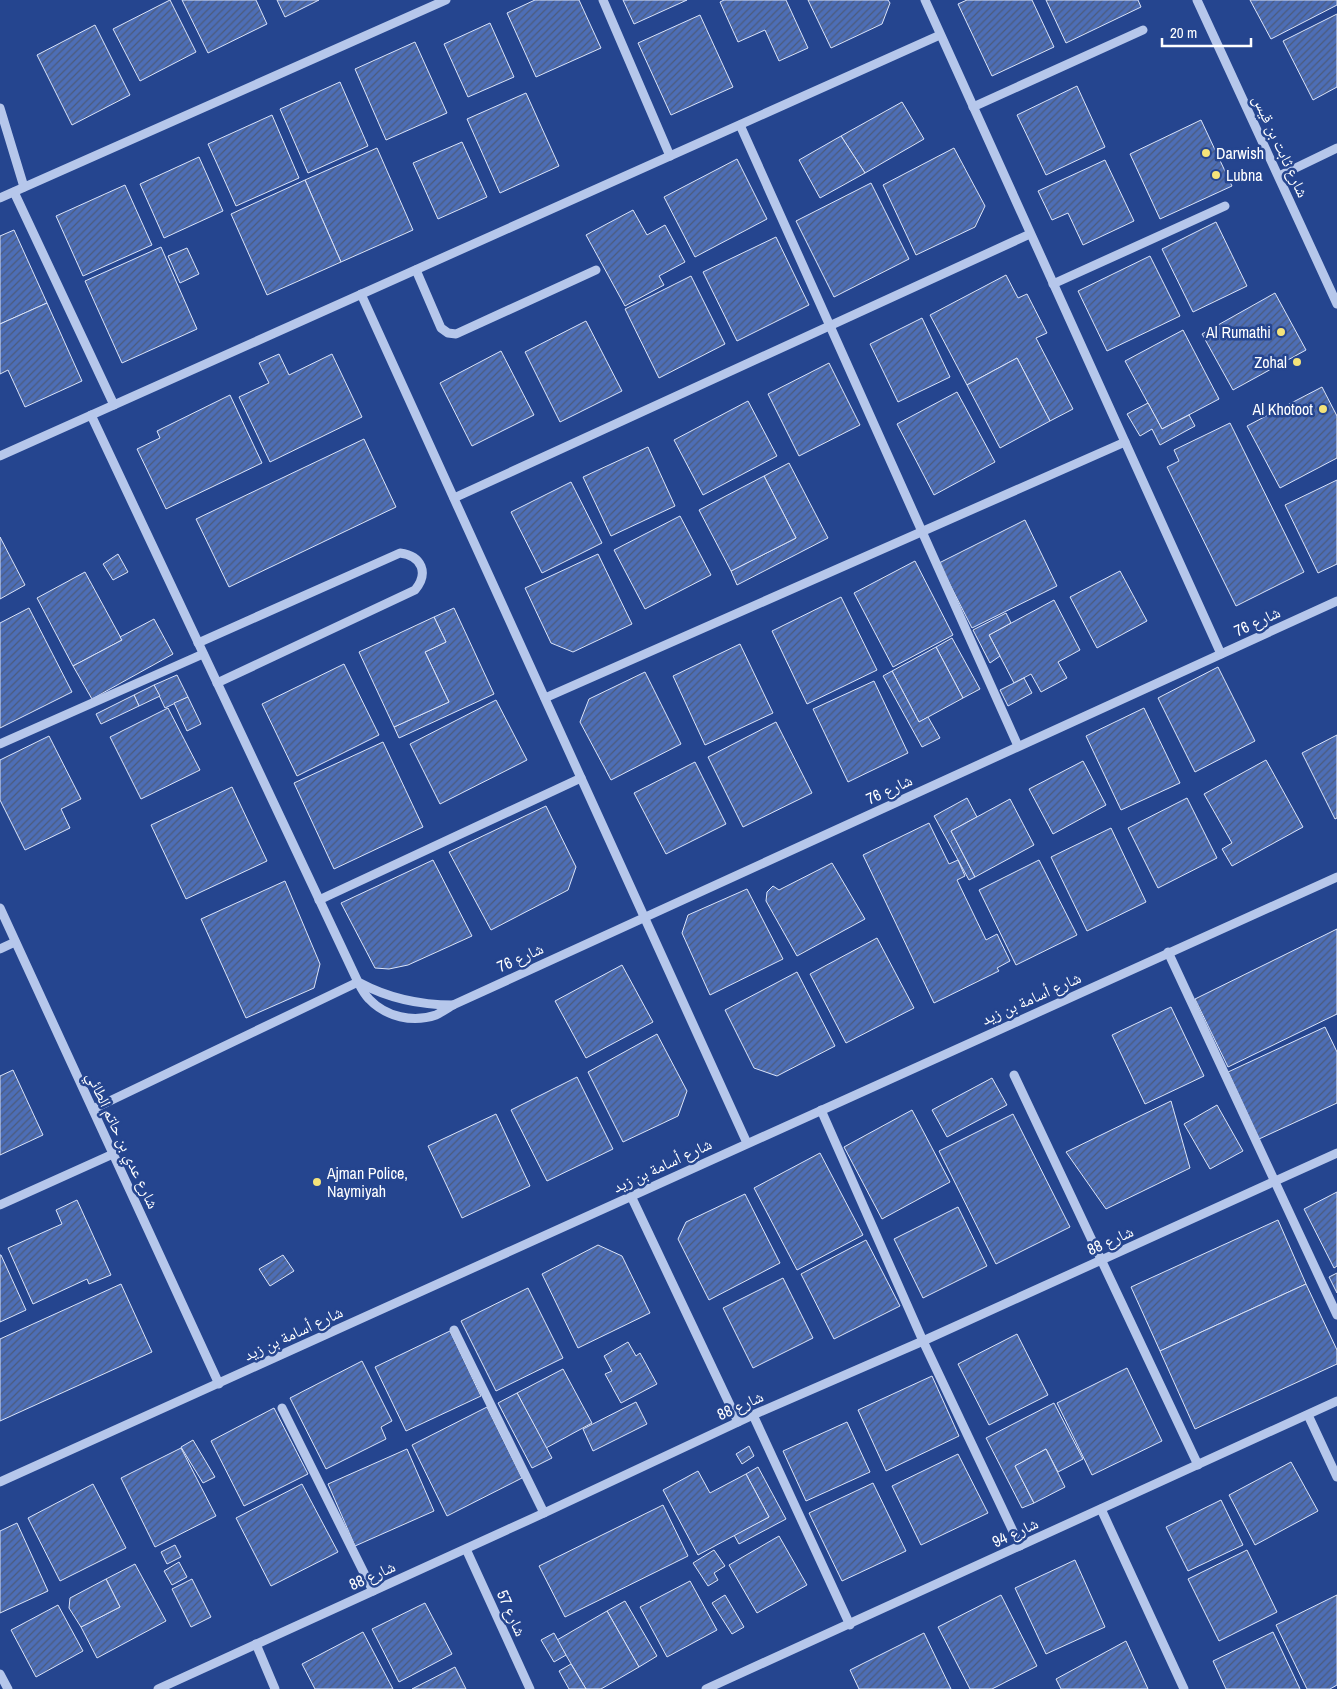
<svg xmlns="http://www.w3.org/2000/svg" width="1337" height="1689" viewBox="0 0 1337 1689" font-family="'Archivo Narrow','Noto Naskh Arabic',sans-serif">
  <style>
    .building { fill: url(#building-hatch); stroke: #dbe4f9 }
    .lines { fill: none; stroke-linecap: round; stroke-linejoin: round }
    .minor { stroke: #b6c7eb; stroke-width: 9 }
    .poi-dot { fill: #f5e37a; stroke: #25458f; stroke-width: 2 }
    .labels { text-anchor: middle; stroke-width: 5; stroke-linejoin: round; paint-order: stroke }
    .street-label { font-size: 16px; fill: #fff; stroke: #25458f }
    .poi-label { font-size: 16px; fill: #fff; stroke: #25458f; text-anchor: start }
  </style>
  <defs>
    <pattern id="building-hatch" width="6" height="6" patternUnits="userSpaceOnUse" patternTransform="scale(1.25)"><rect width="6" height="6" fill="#4d6eb6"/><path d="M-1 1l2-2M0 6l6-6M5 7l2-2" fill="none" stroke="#4c5b7c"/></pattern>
  </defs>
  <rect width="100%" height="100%" fill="#25458f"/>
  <g class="building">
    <path d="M 170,0 L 196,52 L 140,81 L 113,29 Z"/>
    <path d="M 182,0 L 256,0 L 267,24 L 208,53 Z"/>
    <path d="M 277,0 L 319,0 L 285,17 Z"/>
    <path d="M 535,0 L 579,0 L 601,48 L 536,77 L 507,13 Z"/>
    <path d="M 623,0 L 687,0 L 634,24 Z"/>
    <path d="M 724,0 L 786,0 L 808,48 L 779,61 L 765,30 L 738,42 L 720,2 Z"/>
    <path d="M 808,0 L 888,0 L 890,3 L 882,24 L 831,48 Z"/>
    <path d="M 967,0 L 1032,0 L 1054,47 L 992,76 L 958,4 Z"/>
    <path d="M 1046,0 L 1138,0 L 1141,7 L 1066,43 Z"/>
    <path d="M 1250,0 L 1337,0 L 1337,5 L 1271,39 Z"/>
    <path d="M 1337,14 L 1337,87 L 1313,100 L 1283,41 Z"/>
    <path d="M 700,15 L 733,87 L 671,115 L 638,43 Z"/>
    <path d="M 490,23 L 514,77 L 468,97 L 444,44 Z"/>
    <path d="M 95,25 L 130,95 L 72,125 L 37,55 Z"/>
    <path d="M 415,42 L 447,113 L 386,140 L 355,69 Z"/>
    <path d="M 340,82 L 368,146 L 308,173 L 280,109 Z"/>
    <path d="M 1077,86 L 1105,147 L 1046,175 L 1017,115 Z"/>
    <path d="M 526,93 L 559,166 L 500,193 L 467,119 Z"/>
    <path d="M 902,102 L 924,139 L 865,173 L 841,136 Z"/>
    <path d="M 272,115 L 299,178 L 236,206 L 208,144 Z"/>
    <path d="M 1201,120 L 1232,186 L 1160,219 L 1130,154 Z"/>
    <path d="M 841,136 L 865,173 L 820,198 L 799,160 Z"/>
    <path d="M 462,142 L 487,197 L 438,219 L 413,163 Z"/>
    <path d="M 377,148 L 413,230 L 341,262 L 305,180 Z"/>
    <path d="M 954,148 L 985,206 L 975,227 L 916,255 L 883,185 Z"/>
    <path d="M 199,157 L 223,211 L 164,238 L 140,184 Z"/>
    <path d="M 737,159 L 767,219 L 695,257 L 664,197 Z"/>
    <path d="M 1105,160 L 1134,221 L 1083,245 L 1068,213 L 1052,220 L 1038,191 Z"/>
    <path d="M 305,180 L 341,262 L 267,295 L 231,214 Z"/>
    <path d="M 871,183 L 909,259 L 834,297 L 796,221 Z"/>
    <path d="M 125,185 L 152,245 L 83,276 L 56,216 Z"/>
    <path d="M 633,210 L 647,235 L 665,225 L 685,262 L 659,276 L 664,285 L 625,306 L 586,235 Z"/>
    <path d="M 1216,222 L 1247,286 L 1193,312 L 1162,249 Z"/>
    <path d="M 14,230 L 47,303 L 0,324 L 0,236 Z"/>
    <path d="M 776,237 L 809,305 L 737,341 L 703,272 Z"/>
    <path d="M 161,247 L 197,329 L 122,363 L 85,281 Z"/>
    <path d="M 187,248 L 199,274 L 180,283 L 168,256 Z"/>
    <path d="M 1150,256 L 1180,316 L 1107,351 L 1078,291 Z"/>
    <path d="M 1006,275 L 1018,298 L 1027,294 L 1047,333 L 1036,338 L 1073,409 L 1050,421 L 1017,358 L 967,385 L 930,315 Z"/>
    <path d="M 691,276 L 725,344 L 659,378 L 625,309 Z"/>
    <path d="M 1275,293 L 1306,350 L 1233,390 L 1202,334 Z"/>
    <path d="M 47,303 L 82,381 L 25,407 L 8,370 L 0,374 L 0,324 Z"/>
    <path d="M 922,318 L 950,377 L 898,402 L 870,344 Z"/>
    <path d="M 586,321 L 622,391 L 560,422 L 525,352 Z"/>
    <path d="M 1183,330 L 1219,399 L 1162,429 L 1125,361 Z"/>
    <path d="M 501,351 L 534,415 L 472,446 L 440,383 Z"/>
    <path d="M 279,354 L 289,375 L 332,354 L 362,417 L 270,462 L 239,397 L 269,383 L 259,363 Z"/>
    <path d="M 1017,358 L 1050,421 L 1000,448 L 967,385 Z"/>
    <path d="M 829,363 L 860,425 L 799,456 L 768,394 Z"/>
    <path d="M 1322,387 L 1337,416 L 1337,458 L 1280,488 L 1247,426 Z"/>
    <path d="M 957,392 L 995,462 L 934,495 L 897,424 Z"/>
    <path d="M 230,395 L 262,463 L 166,509 L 137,449 L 160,438 L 157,431 Z"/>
    <path d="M 748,401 L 777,456 L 703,495 L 674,440 Z"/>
    <path d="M 1148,403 L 1162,429 L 1189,415 L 1195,426 L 1160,445 L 1152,429 L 1140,436 L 1127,414 Z"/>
    <path d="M 1230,423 L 1304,572 L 1236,606 L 1167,467 L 1179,461 L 1174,450 Z"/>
    <path d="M 364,439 L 396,507 L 229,587 L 196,519 Z"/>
    <path d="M 648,447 L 675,506 L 611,536 L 583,477 Z"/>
    <path d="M 789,463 L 828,538 L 737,585 L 731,571 L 796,538 L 764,476 Z"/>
    <path d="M 764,476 L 796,538 L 731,571 L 699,510 Z"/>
    <path d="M 1337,480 L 1337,564 L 1318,573 L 1285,505 Z"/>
    <path d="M 571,482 L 602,543 L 542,573 L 511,512 Z"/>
    <path d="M 680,516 L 711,575 L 645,609 L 614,550 Z"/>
    <path d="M 1025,520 L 1057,586 L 972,628 L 939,563 Z"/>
    <path d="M 0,537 L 25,585 L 0,599 Z"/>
    <path d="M 118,554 L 128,572 L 113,580 L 103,564 Z"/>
    <path d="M 598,554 L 632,624 L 573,652 L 551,643 L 525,588 Z"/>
    <path d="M 915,561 L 953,635 L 893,667 L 854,593 Z"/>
    <path d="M 1120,571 L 1147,621 L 1097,648 L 1070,597 Z"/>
    <path d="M 85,572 L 122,640 L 73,666 L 37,598 Z"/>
    <path d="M 841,597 L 877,670 L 807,704 L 772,631 Z"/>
    <path d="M 1054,600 L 1080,650 L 1058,662 L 1067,678 L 1041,692 L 1031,674 L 1014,683 L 989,635 Z"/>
    <path d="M 29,608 L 72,692 L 0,728 L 0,623 Z"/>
    <path d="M 454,608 L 494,694 L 399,738 L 394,727 L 449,702 L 425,652 L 446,642 L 434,617 Z"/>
    <path d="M 1006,613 L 1011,623 L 989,635 L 1000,656 L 990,663 L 973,630 Z"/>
    <path d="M 434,617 L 446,642 L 425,652 L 449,702 L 394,727 L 359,652 Z"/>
    <path d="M 154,619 L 173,654 L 92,699 L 73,666 L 122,640 L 120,637 Z"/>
    <path d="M 952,638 L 980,689 L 963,698 L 936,647 Z"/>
    <path d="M 740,644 L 773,713 L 705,745 L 673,676 Z"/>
    <path d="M 936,647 L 963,698 L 919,722 L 892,671 Z"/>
    <path d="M 344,664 L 379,735 L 297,776 L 262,704 Z"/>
    <path d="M 1218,667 L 1255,741 L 1195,772 L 1158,698 Z"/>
    <path d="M 892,671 L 919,722 L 928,717 L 940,738 L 922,747 L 883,676 Z"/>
    <path d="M 645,672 L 681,744 L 611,780 L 580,722 L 589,699 Z"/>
    <path d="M 177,675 L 188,697 L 165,708 L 154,685 Z"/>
    <path d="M 1024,678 L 1032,693 L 1008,706 L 1000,690 Z"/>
    <path d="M 874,681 L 908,753 L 848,782 L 813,709 Z"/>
    <path d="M 154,685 L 160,696 L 139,706 L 134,695 Z"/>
    <path d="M 134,695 L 139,706 L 101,724 L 96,714 Z"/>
    <path d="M 188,697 L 201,724 L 187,731 L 174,703 Z"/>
    <path d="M 496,700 L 527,760 L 440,804 L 410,744 Z"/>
    <path d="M 168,708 L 200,770 L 141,799 L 110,737 Z"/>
    <path d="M 1144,708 L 1180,783 L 1121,810 L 1086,736 Z"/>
    <path d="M 776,722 L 812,793 L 743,827 L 708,757 Z"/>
    <path d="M 1337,735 L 1337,818 L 1335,819 L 1302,753 Z"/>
    <path d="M 49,736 L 81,799 L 61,809 L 70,828 L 25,850 L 0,800 L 0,760 Z"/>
    <path d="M 383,742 L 423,827 L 334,869 L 294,783 Z"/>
    <path d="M 1266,760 L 1303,827 L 1232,866 L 1222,849 L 1232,843 L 1204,794 Z"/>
    <path d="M 1083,761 L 1106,805 L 1053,834 L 1029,789 Z"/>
    <path d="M 695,762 L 726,824 L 666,854 L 634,793 Z"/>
    <path d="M 232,787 L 267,861 L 186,899 L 151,825 Z"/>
    <path d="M 967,798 L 977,817 L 951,831 L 975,877 L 969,880 L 934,816 Z"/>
    <path d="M 1187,798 L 1217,858 L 1158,888 L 1128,828 Z"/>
    <path d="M 1010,799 L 1034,845 L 975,877 L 951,831 Z"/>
    <path d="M 546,806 L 576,867 L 568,890 L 491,930 L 449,852 Z"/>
    <path d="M 929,823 L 949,864 L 958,860 L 965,876 L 957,880 L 986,940 L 997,934 L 1010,961 L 997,968 L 999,971 L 934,1003 L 863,855 Z"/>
    <path d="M 1111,828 L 1146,902 L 1087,931 L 1051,857 Z"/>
    <path d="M 433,860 L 472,936 L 408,965 L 389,969 L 375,968 L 341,903 Z"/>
    <path d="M 1039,860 L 1077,935 L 1016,965 L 979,890 Z"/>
    <path d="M 832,863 L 865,919 L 797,956 L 766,901 L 767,892 L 773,886 L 779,890 Z"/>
    <path d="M 285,881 L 320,964 L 314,988 L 246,1018 L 201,919 Z"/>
    <path d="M 747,889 L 783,959 L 710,995 L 682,933 L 688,915 Z"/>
    <path d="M 1337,929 L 1337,1014 L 1228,1067 L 1195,999 Z"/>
    <path d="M 877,938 L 914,1008 L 846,1043 L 810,974 Z"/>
    <path d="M 622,965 L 653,1022 L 586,1058 L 555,1001 Z"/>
    <path d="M 797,972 L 835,1046 L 777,1076 L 754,1068 L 725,1010 Z"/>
    <path d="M 1171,1007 L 1204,1076 L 1145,1104 L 1112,1035 Z"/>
    <path d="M 1325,1027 L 1337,1052 L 1337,1103 L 1259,1139 L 1228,1072 Z"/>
    <path d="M 657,1034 L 687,1091 L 678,1116 L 623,1142 L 588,1072 Z"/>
    <path d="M 13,1070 L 43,1135 L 0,1155 L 0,1076 Z"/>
    <path d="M 577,1077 L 613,1149 L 547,1181 L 511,1110 Z"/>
    <path d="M 992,1078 L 1007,1105 L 947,1137 L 932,1110 Z"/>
    <path d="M 1171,1101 L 1190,1168 L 1106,1209 L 1066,1152 Z"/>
    <path d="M 1217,1105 L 1243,1151 L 1210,1169 L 1184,1124 Z"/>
    <path d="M 912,1110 L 950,1182 L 882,1219 L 844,1147 Z"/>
    <path d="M 496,1114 L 530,1186 L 462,1218 L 428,1146 Z"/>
    <path d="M 1013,1114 L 1070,1227 L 996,1264 L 939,1151 Z"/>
    <path d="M 820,1153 L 863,1235 L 797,1270 L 754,1188 Z"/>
    <path d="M 1337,1192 L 1337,1266 L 1334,1268 L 1304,1209 Z"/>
    <path d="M 745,1194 L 780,1263 L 709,1300 L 678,1239 L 686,1222 Z"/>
    <path d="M 77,1200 L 111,1275 L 89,1284 L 87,1279 L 33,1304 L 8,1248 L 62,1224 L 56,1210 Z"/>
    <path d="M 958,1207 L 987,1266 L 923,1298 L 894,1239 Z"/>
    <path d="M 1278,1220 L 1306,1284 L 1160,1351 L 1131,1287 Z"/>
    <path d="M 866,1240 L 900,1306 L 834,1339 L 801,1274 Z"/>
    <path d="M 598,1245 L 622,1256 L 650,1313 L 578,1348 L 542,1274 Z"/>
    <path d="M 1,1255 L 26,1310 L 0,1322 L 0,1255 Z"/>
    <path d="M 283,1255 L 294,1271 L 270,1286 L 259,1269 Z"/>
    <path d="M 1337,1273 L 1337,1293 L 1329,1277 Z"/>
    <path d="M 783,1278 L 813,1338 L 753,1368 L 723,1308 Z"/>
    <path d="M 121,1284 L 152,1352 L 0,1421 L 0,1339 Z"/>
    <path d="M 1306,1284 L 1337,1350 L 1337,1364 L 1195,1429 L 1160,1351 Z"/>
    <path d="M 528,1288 L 563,1358 L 496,1391 L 461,1321 Z"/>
    <path d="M 450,1331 L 481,1396 L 406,1431 L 375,1367 Z"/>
    <path d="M 1017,1334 L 1048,1395 L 989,1425 L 958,1364 Z"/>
    <path d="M 628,1342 L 636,1356 L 640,1353 L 657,1384 L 621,1403 L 605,1374 L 612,1371 L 604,1356 Z"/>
    <path d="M 362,1361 L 392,1421 L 381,1427 L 386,1439 L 326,1469 L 290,1398 Z"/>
    <path d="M 1127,1368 L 1162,1441 L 1092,1475 L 1057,1403 Z"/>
    <path d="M 563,1369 L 592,1423 L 546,1448 L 517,1393 Z"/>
    <path d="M 932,1376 L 959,1436 L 886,1471 L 858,1410 Z"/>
    <path d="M 517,1393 L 552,1458 L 532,1468 L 498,1403 Z"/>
    <path d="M 636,1402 L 647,1424 L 593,1451 L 583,1429 Z"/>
    <path d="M 1054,1403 L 1083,1459 L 1058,1472 L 1046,1449 L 1015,1466 L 1034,1503 L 1022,1508 L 986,1438 Z"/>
    <path d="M 487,1407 L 522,1478 L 447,1516 L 412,1445 Z"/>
    <path d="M 274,1408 L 308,1474 L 244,1506 L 211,1441 Z"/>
    <path d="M 847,1422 L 870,1472 L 806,1501 L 783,1451 Z"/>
    <path d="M 193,1440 L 215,1477 L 203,1483 L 181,1447 Z"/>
    <path d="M 749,1446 L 754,1456 L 742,1464 L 736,1454 Z"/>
    <path d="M 181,1448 L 216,1516 L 155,1547 L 121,1478 Z"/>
    <path d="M 407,1449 L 434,1511 L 355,1546 L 328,1484 Z"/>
    <path d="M 1046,1449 L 1065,1487 L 1034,1503 L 1015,1466 Z"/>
    <path d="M 958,1454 L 988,1513 L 921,1545 L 892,1486 Z"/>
    <path d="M 1291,1462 L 1318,1511 L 1255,1545 L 1229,1495 Z"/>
    <path d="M 758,1467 L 786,1519 L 739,1544 L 734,1535 L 769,1517 L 746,1474 Z"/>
    <path d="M 698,1471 L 710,1493 L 746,1474 L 769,1517 L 698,1555 L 663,1490 Z"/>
    <path d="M 873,1483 L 906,1551 L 842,1581 L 809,1513 Z"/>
    <path d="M 93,1484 L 126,1548 L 60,1581 L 28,1518 Z"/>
    <path d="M 302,1484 L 338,1552 L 271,1586 L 236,1518 Z"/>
    <path d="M 1221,1500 L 1243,1545 L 1188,1571 L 1166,1527 Z"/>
    <path d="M 663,1505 L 688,1556 L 565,1617 L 539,1566 Z"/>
    <path d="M 17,1523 L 48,1591 L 0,1613 L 0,1531 Z"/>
    <path d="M 779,1536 L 807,1585 L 757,1613 L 729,1565 Z"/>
    <path d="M 175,1545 L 181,1557 L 167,1564 L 161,1552 Z"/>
    <path d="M 714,1550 L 725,1566 L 714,1573 L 718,1580 L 708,1586 L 693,1563 Z"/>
    <path d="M 1247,1550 L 1277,1612 L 1219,1641 L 1188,1579 Z"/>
    <path d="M 1075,1560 L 1105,1627 L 1046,1654 L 1015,1588 Z"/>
    <path d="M 179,1562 L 187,1577 L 172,1585 L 164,1571 Z"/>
    <path d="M 135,1564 L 166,1621 L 97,1658 L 81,1627 L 120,1607 L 106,1579 Z"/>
    <path d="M 106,1579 L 120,1607 L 81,1627 L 69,1608 L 70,1598 Z"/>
    <path d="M 192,1579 L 211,1617 L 191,1627 L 172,1589 Z"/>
    <path d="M 690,1581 L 717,1630 L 667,1657 L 640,1607 Z"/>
    <path d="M 725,1595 L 744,1627 L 732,1634 L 712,1603 Z"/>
    <path d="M 1001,1595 L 1037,1666 L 992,1689 L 970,1689 L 938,1627 Z"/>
    <path d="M 1337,1595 L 1337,1685 L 1330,1689 L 1307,1689 L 1276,1625 Z"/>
    <path d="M 625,1601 L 657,1656 L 639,1667 L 607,1611 Z"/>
    <path d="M 425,1603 L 452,1654 L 399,1682 L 372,1629 Z"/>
    <path d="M 58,1605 L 83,1651 L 36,1677 L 11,1630 Z"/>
    <path d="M 607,1611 L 639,1667 L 601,1689 L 586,1689 L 557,1640 Z"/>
    <path d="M 363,1632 L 393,1689 L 315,1689 L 302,1664 Z"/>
    <path d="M 1273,1632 L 1300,1689 L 1226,1689 L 1213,1661 Z"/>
    <path d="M 554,1633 L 566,1655 L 554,1662 L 541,1640 Z"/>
    <path d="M 924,1633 L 951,1689 L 859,1689 L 850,1670 Z"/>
    <path d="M 1126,1641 L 1148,1689 L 1061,1689 L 1056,1679 Z"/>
    <path d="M 571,1664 L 586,1689 L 569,1689 L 559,1671 Z"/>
    <path d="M 455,1667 L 466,1689 L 412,1689 Z"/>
  </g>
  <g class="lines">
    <g class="minor">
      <path d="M 603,0 L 670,156"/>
      <path d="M 925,0 L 1221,654"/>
      <path d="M 1197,0 L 1337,304"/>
      <path d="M 973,107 L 1143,30"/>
      <path d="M 0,108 L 24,187"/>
      <path d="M 740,125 L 1018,746"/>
      <path d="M 1279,176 L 1337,148"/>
      <path d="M 14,192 L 114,405"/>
      <path d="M 0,198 L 446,0"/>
      <path d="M 416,270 L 441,328 L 448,333 L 456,334 L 596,270"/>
      <path d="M 1053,284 L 1225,206"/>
      <path d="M 361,294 L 747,1143"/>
      <path d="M 91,415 L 358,982 C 361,988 364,994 369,999 C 386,1017 413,1023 436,1015 C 442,1012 448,1008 453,1005 L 1337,601"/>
      <path d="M 0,456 L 940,35"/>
      <path d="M 454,498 L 1030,234"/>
      <path d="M 198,643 L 400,553 C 422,556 429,573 415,590 L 217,683"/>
      <path d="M 545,698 L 1125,442"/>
      <path d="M 0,744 L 203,654"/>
      <path d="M 319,900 L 581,778"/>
      <path d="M 0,908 L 219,1384"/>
      <path d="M 0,949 L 15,942"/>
      <path d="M 1168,952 L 1337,1315"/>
      <path d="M 360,983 C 390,999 419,1005 453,1005"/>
      <path d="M 1014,1075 L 1198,1465"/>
      <path d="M 93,1109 L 358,982"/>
      <path d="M 821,1110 L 923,1341 L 1020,1546"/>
      <path d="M 631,1196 L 738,1422"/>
      <path d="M 0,1205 L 113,1154"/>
      <path d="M 454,1330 L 544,1513"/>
      <path d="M 282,1408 L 373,1591"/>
      <path d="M 753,1415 L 850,1625"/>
      <path d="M 1308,1415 L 1337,1477"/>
      <path d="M 0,1482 L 1337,877"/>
      <path d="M 1101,1509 L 1184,1689"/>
      <path d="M 466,1549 L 530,1689"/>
      <path d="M 256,1644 L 275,1689"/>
      <path d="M 0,1674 L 8,1689"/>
      <path d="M 158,1689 L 544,1513 L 753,1415 L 923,1341 L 1337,1153"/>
      <path d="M 706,1689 L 1337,1401"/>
    </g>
  </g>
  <g class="poi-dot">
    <circle cx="1206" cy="153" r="5"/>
    <circle cx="1216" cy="175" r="5"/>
    <circle cx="1281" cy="332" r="5"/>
    <circle cx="1297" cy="362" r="5"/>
    <circle cx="1323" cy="409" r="5"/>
    <circle cx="317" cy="1182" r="5"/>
  </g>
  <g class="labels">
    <g class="street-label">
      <text transform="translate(1281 146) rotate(65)" y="6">شارع ثابت بن قيس</text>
      <text transform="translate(1257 621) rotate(-25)" y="6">شارع 76</text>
      <text transform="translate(889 789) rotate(-25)" y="6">شارع 76</text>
      <text transform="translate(520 957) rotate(-24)" y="6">شارع 76</text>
      <text transform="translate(1031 998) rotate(-24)" y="6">شارع أسامة بن زيد</text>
      <text transform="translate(123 1140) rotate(65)" y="6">شارع عدي بن حاتم الطائي</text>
      <text transform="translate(662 1165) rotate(-25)" y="6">شارع أسامة بن زيد</text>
      <text transform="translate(1110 1240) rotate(-24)" y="6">شارع 88</text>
      <text transform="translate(293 1333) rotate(-25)" y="6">شارع أسامة بن زيد</text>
      <text transform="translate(740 1405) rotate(-24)" y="6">شارع 88</text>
      <text transform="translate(1015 1532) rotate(-25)" y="6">شارع 94</text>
      <text transform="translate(372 1575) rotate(-24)" y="6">شارع 88</text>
      <text transform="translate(512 1613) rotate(66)" y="6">شارع 57</text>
    </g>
    <g class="poi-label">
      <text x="1216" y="159">Darwish</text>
      <text x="1226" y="181">Lubna</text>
      <text x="1271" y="338" text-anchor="end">Al Rumathi</text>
      <text x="1287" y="368" text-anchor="end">Zohal</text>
      <text x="1313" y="415" text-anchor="end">Al Khotoot</text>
      <text x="327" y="1179">Ajman Police,<tspan x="327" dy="18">Naymiyah</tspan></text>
    </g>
  </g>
  <path d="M1162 38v8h89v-8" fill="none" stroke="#ffffff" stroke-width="2.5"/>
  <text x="1170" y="38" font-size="15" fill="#ffffff" stroke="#25458f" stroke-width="4" paint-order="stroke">20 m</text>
</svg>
